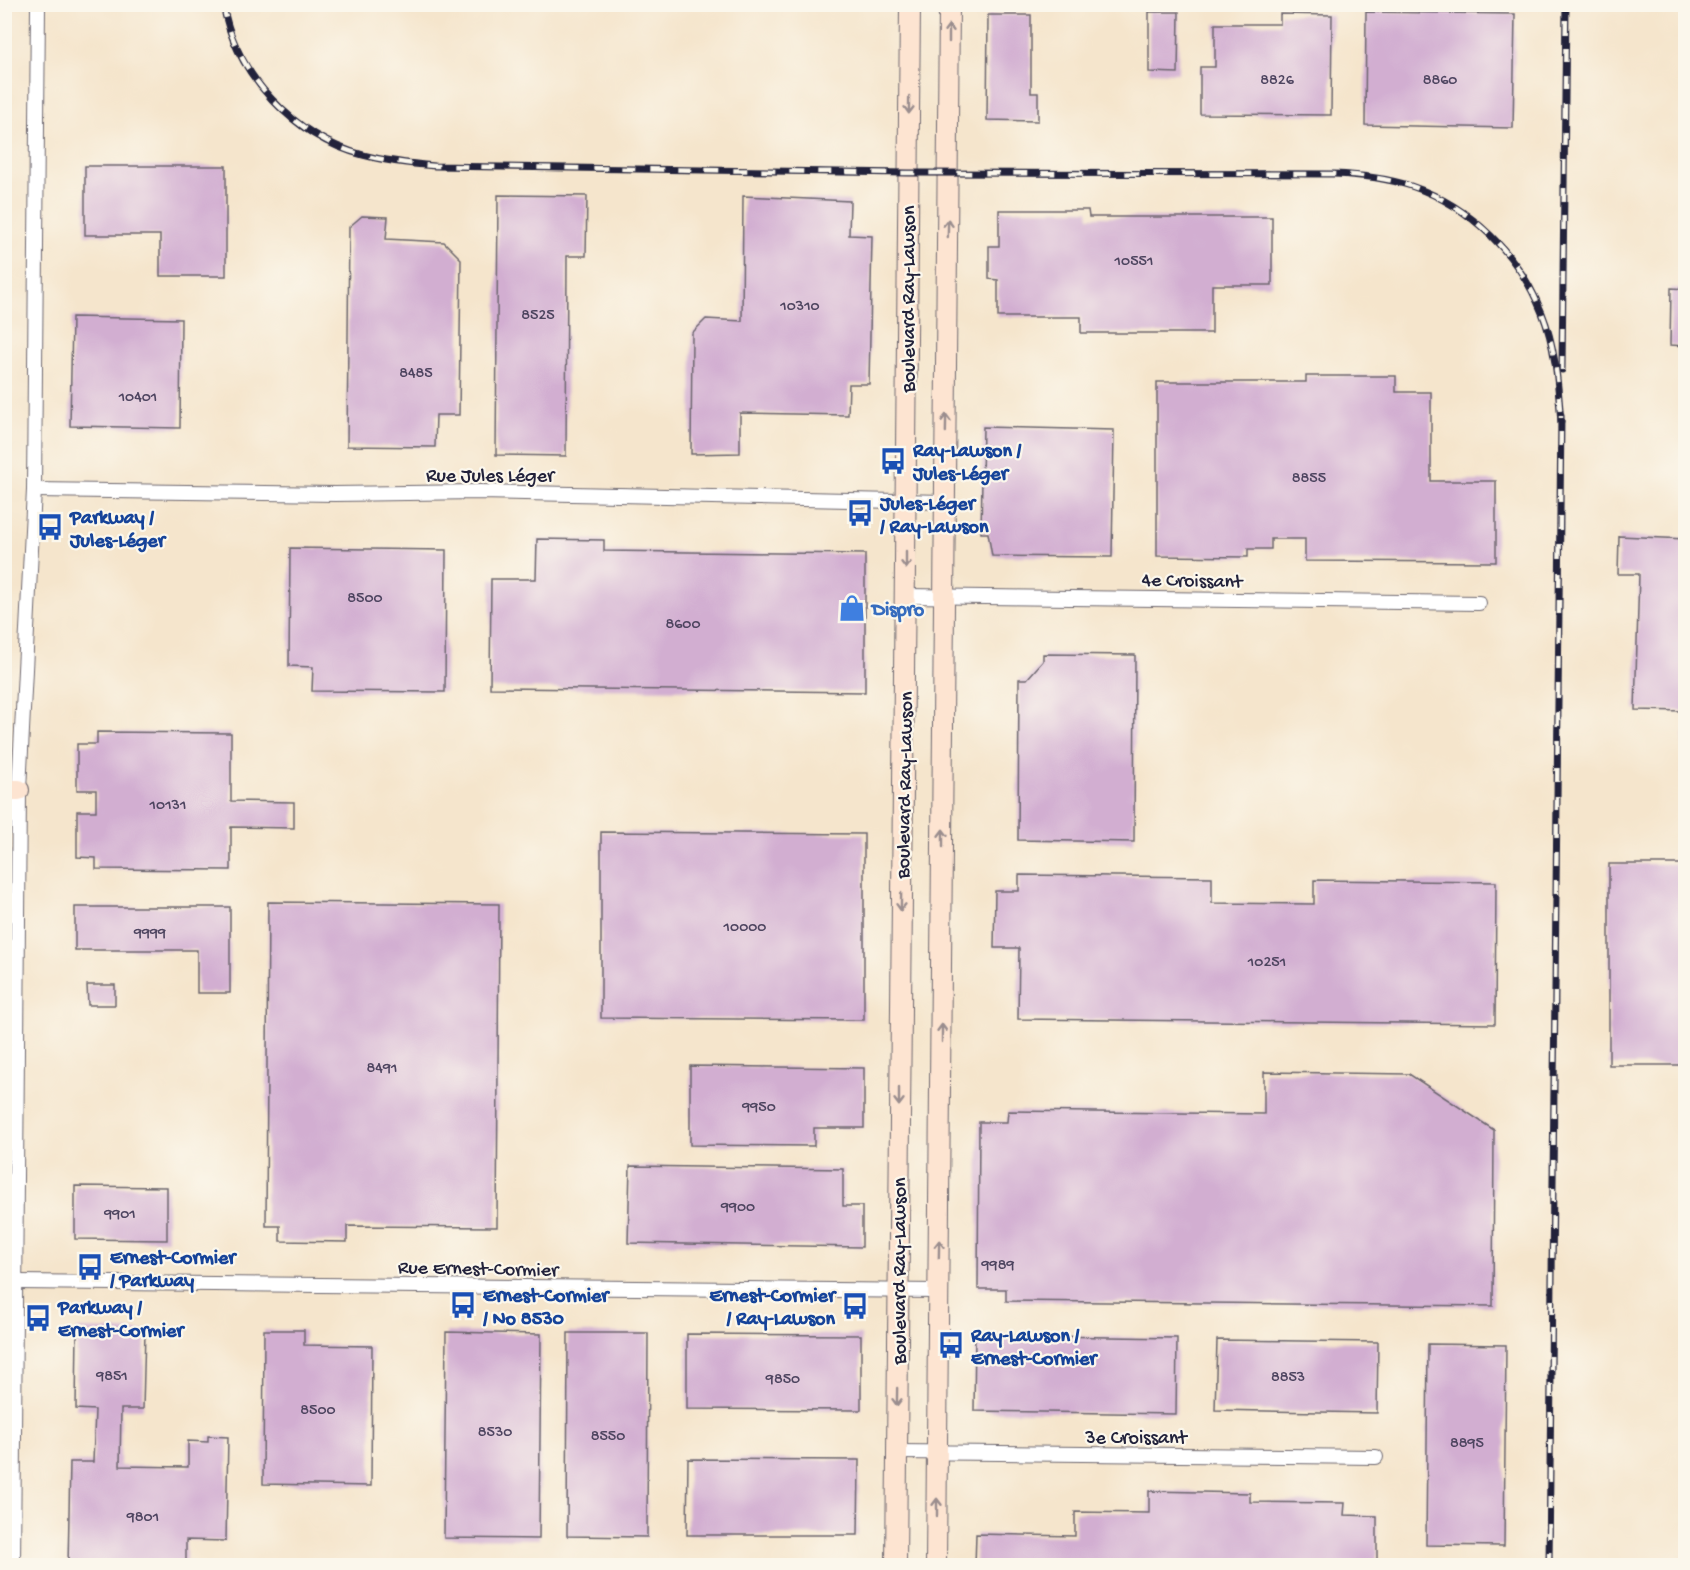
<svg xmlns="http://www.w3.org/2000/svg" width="1690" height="1570" viewBox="0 0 1690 1570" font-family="'Gochi Hand',sans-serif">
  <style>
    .building { fill: #d2aed1 }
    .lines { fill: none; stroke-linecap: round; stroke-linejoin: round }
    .street-casing { stroke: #6c666e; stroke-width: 16 }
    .secondary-casing { stroke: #6c666e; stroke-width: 22 }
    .street { stroke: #fff; stroke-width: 14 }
    .secondary { stroke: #fde4d1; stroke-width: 20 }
    .rail-casing { stroke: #22223b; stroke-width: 7 }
    .rail { stroke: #fbf7ec; stroke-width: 4.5; stroke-dasharray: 14; stroke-linecap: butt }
    .oneway { stroke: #9a8d8e }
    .labels { text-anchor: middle; stroke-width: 4.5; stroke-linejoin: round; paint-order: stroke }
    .number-label { font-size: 16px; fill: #4e4560 }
    .street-label { font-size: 20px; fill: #22223b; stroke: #fbf7ec }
    .transit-label { font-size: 20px; font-weight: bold; fill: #164399; stroke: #fbf7ec; text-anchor: start }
    .shop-label { font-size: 20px; font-weight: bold; fill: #366cbe; stroke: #fbf7ec; text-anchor: start }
  </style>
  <rect width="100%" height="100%" fill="#fbf7ec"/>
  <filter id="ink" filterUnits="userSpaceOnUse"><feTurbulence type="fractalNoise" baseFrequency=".0167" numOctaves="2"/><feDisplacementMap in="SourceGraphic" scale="12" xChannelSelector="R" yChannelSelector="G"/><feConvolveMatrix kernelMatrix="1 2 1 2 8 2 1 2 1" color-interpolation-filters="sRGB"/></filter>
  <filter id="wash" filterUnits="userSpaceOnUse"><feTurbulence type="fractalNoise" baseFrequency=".008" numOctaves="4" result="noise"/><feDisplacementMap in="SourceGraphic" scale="24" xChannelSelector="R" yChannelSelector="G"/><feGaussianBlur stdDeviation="1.35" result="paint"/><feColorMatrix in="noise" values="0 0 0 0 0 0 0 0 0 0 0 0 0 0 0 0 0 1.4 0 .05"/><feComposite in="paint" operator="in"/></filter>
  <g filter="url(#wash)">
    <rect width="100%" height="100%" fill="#f5e5cc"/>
    <g id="blocks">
      <g class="building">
        <path d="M 1149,12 L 1179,12 L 1178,73 L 1149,72 Z"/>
        <path d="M 1366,12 L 1515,14 L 1513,128 L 1365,125 Z"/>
        <path d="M 1280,14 L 1332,15 L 1331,115 L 1200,114 L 1200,67 L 1215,67 L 1215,24 L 1280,24 Z"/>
        <path d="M 988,15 L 1031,15 L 1031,93 L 1038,93 L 1038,121 L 987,120 Z"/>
        <path d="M 85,166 L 226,166 L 226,276 L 160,276 L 160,235 L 85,235 Z"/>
        <path d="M 498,195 L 587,196 L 586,256 L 567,256 L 566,456 L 496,455 Z"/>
        <path d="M 743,196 L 850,201 L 849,235 L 872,236 L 869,384 L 849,384 L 848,415 L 740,413 L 740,453 L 691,454 L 692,333 L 706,319 L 742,321 Z"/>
        <path d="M 999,210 L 1088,210 L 1089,217 L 1272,217 L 1272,285 L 1212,285 L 1212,333 L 1081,333 L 1081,317 L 998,317 L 998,280 L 989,279 L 989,246 L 999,246 Z"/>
        <path d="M 362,216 L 388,217 L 386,239 L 444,242 L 461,259 L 459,415 L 436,415 L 435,447 L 347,446 L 349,227 Z"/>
        <path d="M 1671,288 L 1686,289 L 1686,346 L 1670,345 Z"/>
        <path d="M 72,317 L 181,319 L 180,428 L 70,426 Z"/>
        <path d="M 1306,376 L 1396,376 L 1396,392 L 1431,392 L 1431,481 L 1496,481 L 1496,562 L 1305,561 L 1305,539 L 1271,539 L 1271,549 L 1248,549 L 1248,557 L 1157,556 L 1157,382 L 1306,382 Z"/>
        <path d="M 983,427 L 1114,430 L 1112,557 L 992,556 L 988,533 L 981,533 Z"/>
        <path d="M 1619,536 L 1686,539 L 1686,711 L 1635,710 L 1639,574 L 1618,574 Z"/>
        <path d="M 537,539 L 604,540 L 604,551 L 865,554 L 865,692 L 490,688 L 491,579 L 536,579 Z"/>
        <path d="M 290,548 L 446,550 L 445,692 L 312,691 L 313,667 L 289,666 Z"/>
        <path d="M 1043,654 L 1135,655 L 1134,842 L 1018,840 L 1019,679 L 1027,679 L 1043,661 Z"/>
        <path d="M 97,732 L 231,733 L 231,801 L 294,802 L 294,828 L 231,827 L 231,870 L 96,869 L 96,858 L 77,857 L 77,811 L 96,811 L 96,790 L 77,790 L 77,744 L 97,744 Z"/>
        <path d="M 1684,734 L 1686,734 L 1686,777 L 1682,777 Z"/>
        <path d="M 601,832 L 864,834 L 864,1020 L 601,1018 Z"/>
        <rect x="1609" y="864" width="77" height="201"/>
        <path d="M 1019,875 L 1212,877 L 1212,903 L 1314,904 L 1314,880 L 1496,882 L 1495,1024 L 1018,1019 L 1019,948 L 994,948 L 995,891 L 1019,891 Z"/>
        <path d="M 268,902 L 499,904 L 497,1227 L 347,1226 L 347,1242 L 280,1241 L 280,1226 L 266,1226 Z"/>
        <path d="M 75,907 L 230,907 L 230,993 L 197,993 L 197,950 L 75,950 Z"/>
        <path d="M 87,985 L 115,985 L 115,1005 L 88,1005 Z"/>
        <path d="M 690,1066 L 864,1068 L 864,1128 L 814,1128 L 814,1146 L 690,1145 Z"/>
        <path d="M 1264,1072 L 1409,1074 L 1494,1130 L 1493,1306 L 1006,1301 L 1006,1289 L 978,1289 L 979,1122 L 1007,1122 L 1008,1111 L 1264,1114 Z"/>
        <path d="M 630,1166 L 843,1169 L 843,1206 L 862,1206 L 862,1247 L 628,1243 Z"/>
        <path d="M 75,1186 L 167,1187 L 167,1240 L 75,1239 Z"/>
        <path d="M 77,1329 L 145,1331 L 143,1409 L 121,1409 L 120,1466 L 188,1467 L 188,1441 L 208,1442 L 208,1436 L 228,1437 L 226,1541 L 186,1540 L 186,1566 L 68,1566 L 70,1462 L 93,1462 L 95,1410 L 76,1409 Z"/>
        <path d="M 264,1330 L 304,1330 L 304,1345 L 372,1346 L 371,1486 L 263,1484 Z"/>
        <path d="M 446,1332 L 541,1334 L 539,1539 L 444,1538 Z"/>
        <path d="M 568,1333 L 648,1333 L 647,1537 L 567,1536 Z"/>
        <path d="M 687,1334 L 861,1335 L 861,1410 L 687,1409 Z"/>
        <path d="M 975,1335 L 1177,1338 L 1176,1414 L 974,1411 Z"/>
        <path d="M 1217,1340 L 1378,1342 L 1377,1413 L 1215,1410 Z"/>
        <path d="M 1428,1344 L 1506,1345 L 1504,1546 L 1426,1545 Z"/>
        <path d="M 688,1459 L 859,1460 L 858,1535 L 687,1535 Z"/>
        <path d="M 1149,1491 L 1250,1493 L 1250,1502 L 1345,1503 L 1344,1515 L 1377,1516 L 1377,1566 L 975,1566 L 976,1534 L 1075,1536 L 1075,1512 L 1149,1513 Z"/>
      </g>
    </g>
  </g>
  <g filter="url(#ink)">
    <use href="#blocks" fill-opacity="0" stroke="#6c666e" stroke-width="1.5"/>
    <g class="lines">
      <defs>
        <g id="street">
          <path d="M 34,490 L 335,494 L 479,492 L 945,502"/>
          <path d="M 906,596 L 1479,603"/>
          <path d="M 17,1282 L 938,1291"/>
          <path d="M 897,1452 L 1376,1457"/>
          <path d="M 13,1566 L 19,790 L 34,490 L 38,4"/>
        </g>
        <g id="secondary">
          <path d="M 4,790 L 19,790"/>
          <path d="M 896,1566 L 910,4"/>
          <path d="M 936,1566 L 949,4"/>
        </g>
      </defs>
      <use href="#street" class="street-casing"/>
      <use href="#secondary" class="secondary-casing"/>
      <use href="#street" class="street"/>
      <use href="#secondary" class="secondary"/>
      <defs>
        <g id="rail">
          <path d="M 223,4 C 235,74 294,137 363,155 C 386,161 411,164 435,166 L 908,173 L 1334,174 C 1360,175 1386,178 1411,186 C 1471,206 1519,255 1542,313 C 1556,348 1558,386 1561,422"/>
          <path d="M 1562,370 L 1566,4"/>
          <path d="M 1549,1566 L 1561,415"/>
        </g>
      </defs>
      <use href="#rail" class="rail-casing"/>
      <use href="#rail" class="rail"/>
    </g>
    <defs><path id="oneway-shaft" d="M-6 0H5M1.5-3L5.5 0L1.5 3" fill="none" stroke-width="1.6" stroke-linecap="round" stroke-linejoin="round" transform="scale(1.5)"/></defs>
    <g class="oneway">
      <use href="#oneway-shaft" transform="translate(949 33) rotate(-90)"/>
      <use href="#oneway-shaft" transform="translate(909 105) rotate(91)"/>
      <use href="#oneway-shaft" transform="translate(948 228) rotate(-89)"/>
      <use href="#oneway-shaft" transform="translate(946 423) rotate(-89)"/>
      <use href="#oneway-shaft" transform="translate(906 560) rotate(90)"/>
      <use href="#oneway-shaft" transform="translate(943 838) rotate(-90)"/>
      <use href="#oneway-shaft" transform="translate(901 902) rotate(91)"/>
      <use href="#oneway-shaft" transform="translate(942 1033) rotate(-90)"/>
      <use href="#oneway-shaft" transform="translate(899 1097) rotate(90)"/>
      <use href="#oneway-shaft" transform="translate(939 1249) rotate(-89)"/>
      <use href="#oneway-shaft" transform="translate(897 1397) rotate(91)"/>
      <use href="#oneway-shaft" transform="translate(937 1507) rotate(-90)"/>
    </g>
  </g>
  <defs>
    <symbol id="bus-bare" viewBox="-9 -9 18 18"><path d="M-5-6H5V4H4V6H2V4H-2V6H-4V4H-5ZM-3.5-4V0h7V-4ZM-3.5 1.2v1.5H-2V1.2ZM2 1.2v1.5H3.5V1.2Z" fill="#1a4fb4" stroke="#fbf7ec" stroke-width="2.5" paint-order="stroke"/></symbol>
    <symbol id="shop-bare" viewBox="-9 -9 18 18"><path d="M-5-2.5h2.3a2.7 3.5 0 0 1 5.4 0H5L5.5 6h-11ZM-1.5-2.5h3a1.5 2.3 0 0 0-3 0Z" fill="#3f7fe0" stroke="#fbf7ec" stroke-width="2.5" paint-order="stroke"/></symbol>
  </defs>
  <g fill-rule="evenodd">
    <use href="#bus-bare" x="874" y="442" width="38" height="38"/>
    <use href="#bus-bare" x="841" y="494" width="38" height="38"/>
    <use href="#bus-bare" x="31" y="508" width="38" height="38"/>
    <use href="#shop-bare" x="833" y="589" width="38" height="38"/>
    <use href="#bus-bare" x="71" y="1248" width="38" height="38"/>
    <use href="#bus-bare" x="444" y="1286" width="38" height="38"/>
    <use href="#bus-bare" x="836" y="1287" width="38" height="38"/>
    <use href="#bus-bare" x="19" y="1299" width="38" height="38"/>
    <use href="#bus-bare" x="932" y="1326" width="38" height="38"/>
  </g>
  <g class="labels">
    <g class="number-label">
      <text x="1277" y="84">8826</text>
      <text x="1440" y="84">8860</text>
      <text x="1134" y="265">10551</text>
      <text x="800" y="310">10310</text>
      <text x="538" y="319">8525</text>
      <text x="416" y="377">8485</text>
      <text x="138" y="401">10401</text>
      <text x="1309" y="482">8855</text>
      <text x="365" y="602">8500</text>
      <text x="683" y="628">8600</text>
      <text x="168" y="809">10131</text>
      <text x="745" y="931">10000</text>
      <text x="150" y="937">9999</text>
      <text x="1267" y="966">10251</text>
      <text x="382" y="1072">8491</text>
      <text x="759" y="1111">9950</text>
      <text x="738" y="1211">9900</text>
      <text x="120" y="1218">9901</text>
      <text x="998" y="1269">9989</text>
      <text x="112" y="1380">9851</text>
      <text x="1288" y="1381">8853</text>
      <text x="783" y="1383">9850</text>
      <text x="318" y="1414">8500</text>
      <text x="495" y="1436">8530</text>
      <text x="608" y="1440">8550</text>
      <text x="1467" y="1447">8895</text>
      <text x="143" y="1521">9801</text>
    </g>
    <g class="street-label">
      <text transform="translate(907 299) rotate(-90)" y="7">Boulevard Ray-Lawson</text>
      <text x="490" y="481">Rue Jules Léger</text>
      <text transform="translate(1192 579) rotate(1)" y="7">4e Croissant</text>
      <text transform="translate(903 785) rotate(-89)" y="7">Boulevard Ray-Lawson</text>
      <text transform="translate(478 1267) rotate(1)" y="7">Rue Ernest-Cormier</text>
      <text transform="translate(898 1271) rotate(-90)" y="7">Boulevard Ray-Lawson</text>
      <text x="1136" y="1443">3e Croissant</text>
    </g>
    <g class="transit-label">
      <text x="913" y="456">Ray-Lawson /<tspan x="913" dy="23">Jules-Léger</tspan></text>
      <text x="880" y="509">Jules-Léger<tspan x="880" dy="23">/ Ray-Lawson</tspan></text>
      <text x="70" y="523">Parkway /<tspan x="70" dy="23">Jules-Léger</tspan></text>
      <text x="110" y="1263">Ernest-Cormier<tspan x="110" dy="23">/ Parkway</tspan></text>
      <text x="483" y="1301">Ernest-Cormier<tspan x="483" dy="23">/ No 8530</tspan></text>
      <text x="835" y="1301" text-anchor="end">Ernest-Cormier<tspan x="835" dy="23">/ Ray-Lawson</tspan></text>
      <text x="58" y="1313">Parkway /<tspan x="58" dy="23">Ernest-Cormier</tspan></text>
      <text x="971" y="1341">Ray-Lawson /<tspan x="971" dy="23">Ernest-Cormier</tspan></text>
    </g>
    <g class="shop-label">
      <text x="872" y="615">Dispro</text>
    </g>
  </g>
  <rect width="1690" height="1570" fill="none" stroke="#fbf7ec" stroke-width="24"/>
</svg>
